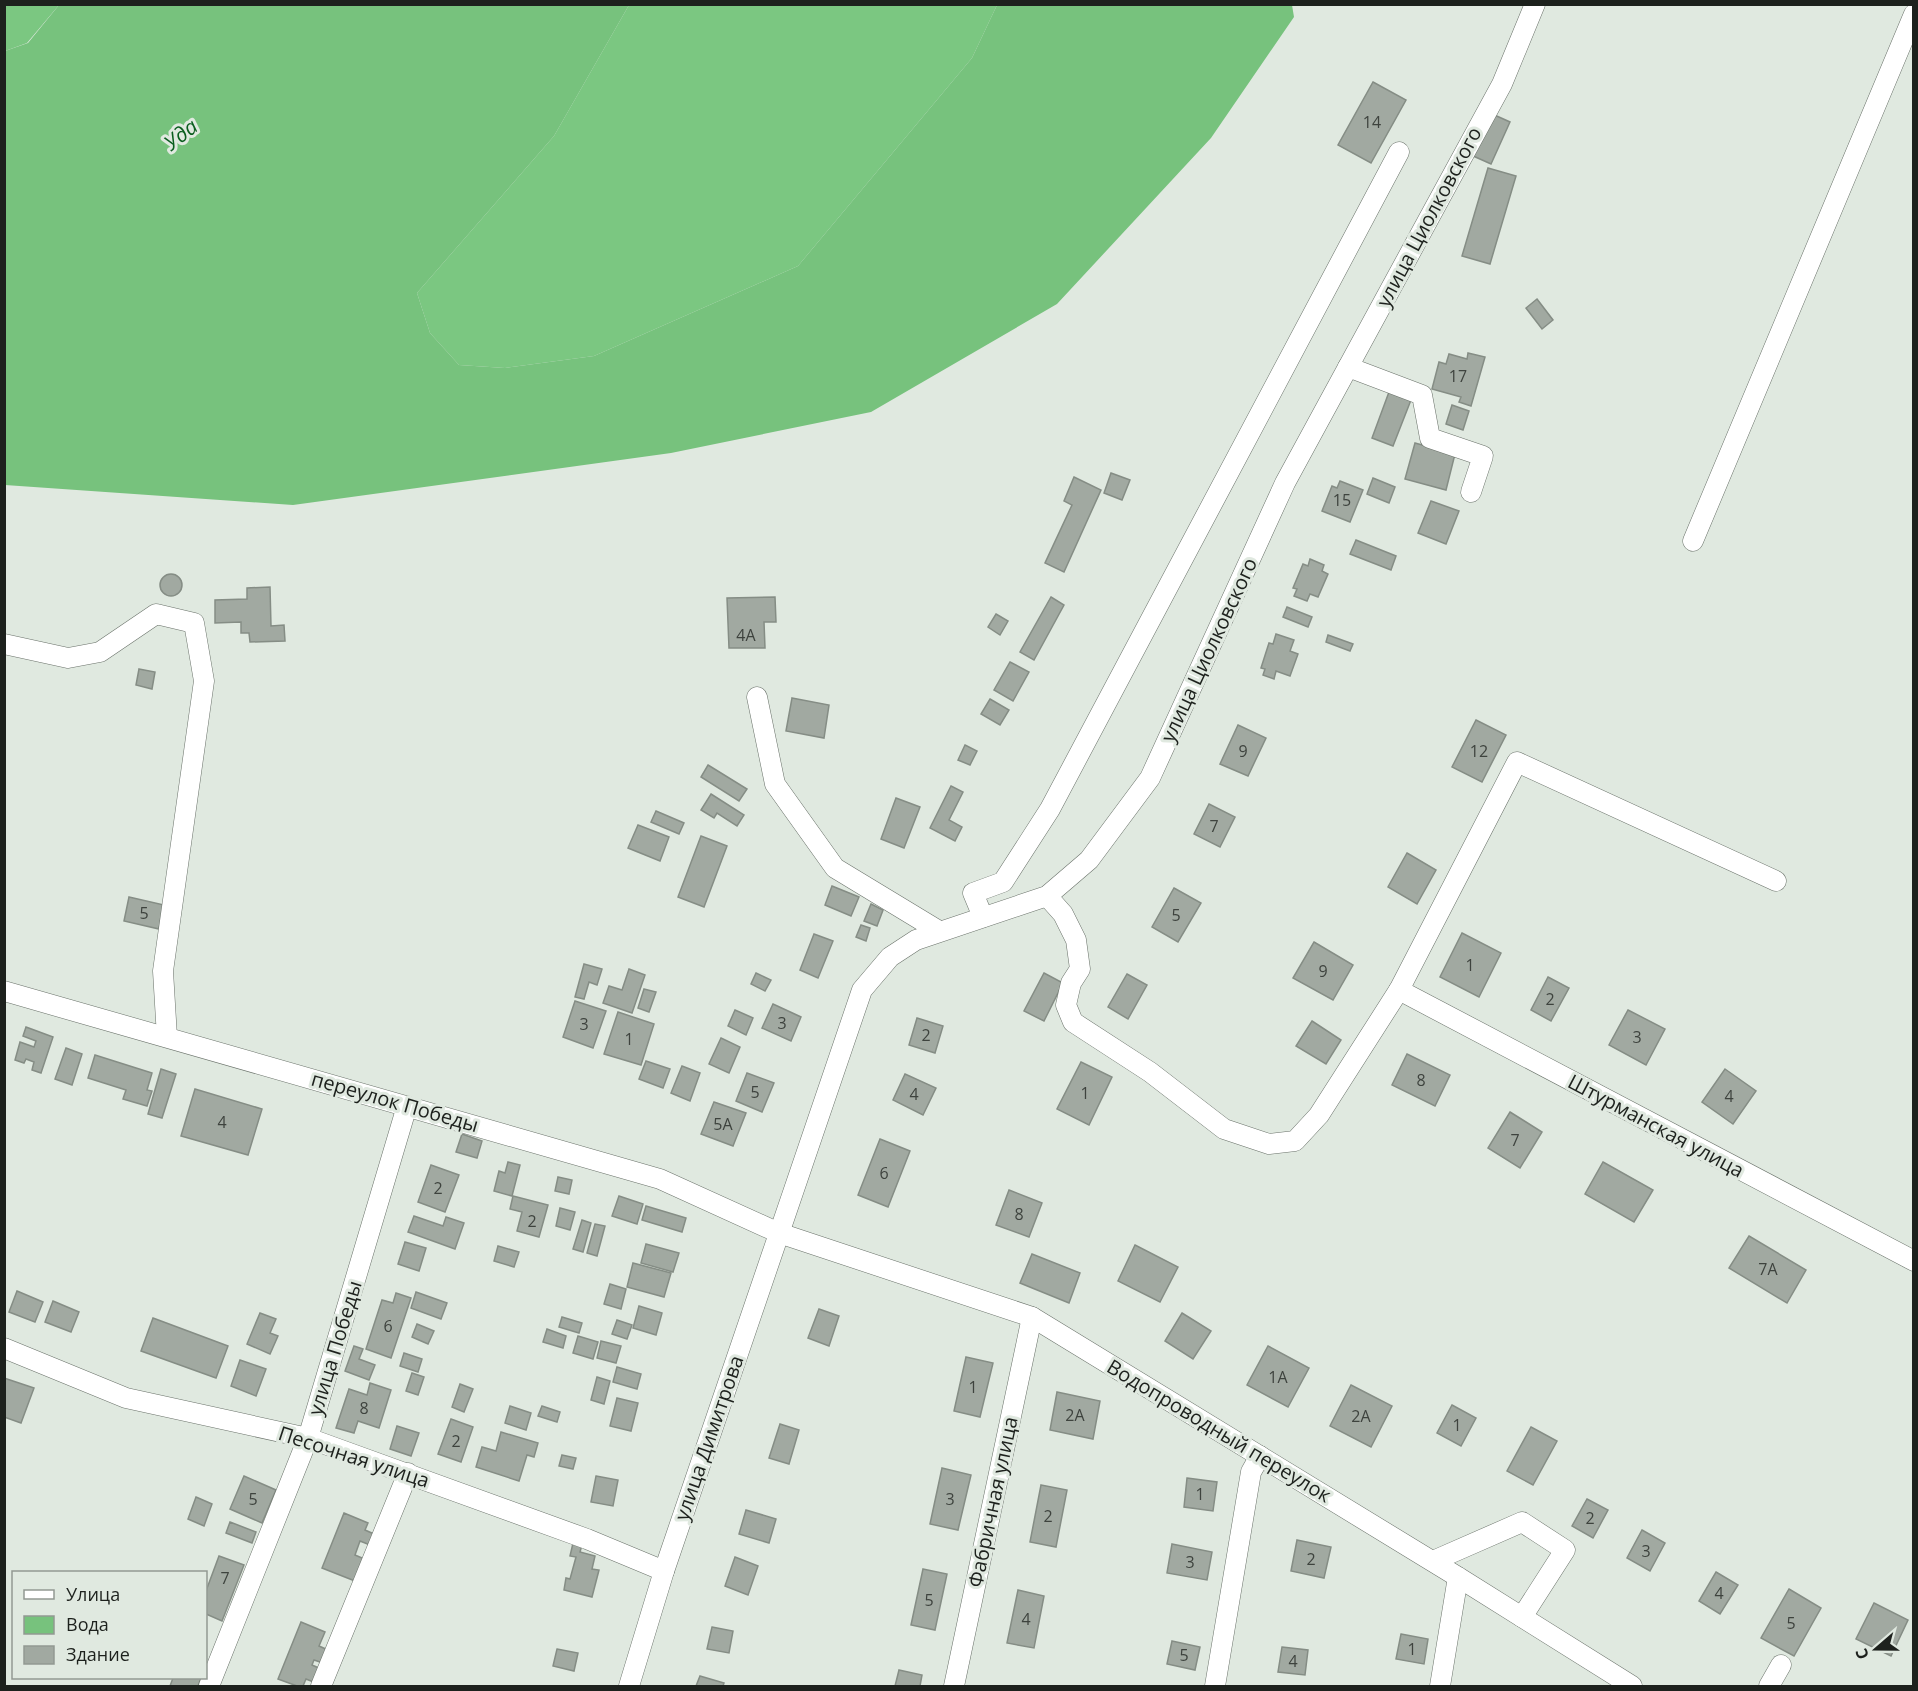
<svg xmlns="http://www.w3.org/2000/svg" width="1918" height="1691" viewBox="0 0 1918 1691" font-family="'Open Sans',sans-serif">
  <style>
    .forest { fill: #7bc781 }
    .water { fill: #77c27d }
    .building { fill: #a1a9a1; stroke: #858d85; stroke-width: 1.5 }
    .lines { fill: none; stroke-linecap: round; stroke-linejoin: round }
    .minor-casing { stroke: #6a726a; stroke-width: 21 }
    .minor { stroke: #fff; stroke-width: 20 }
    .labels { text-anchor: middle; stroke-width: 6; stroke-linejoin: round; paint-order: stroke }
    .number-label { font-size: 16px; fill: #3e433e }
    .street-label { font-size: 20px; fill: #1d211d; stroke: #e0e9e0 }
    .water-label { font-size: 21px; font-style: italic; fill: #0a5e1e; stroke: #e0e9e0 }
  </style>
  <rect width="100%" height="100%" fill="#e0e9e0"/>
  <g class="forest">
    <path d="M 4,5 L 59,5 L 27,43 L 5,51 Z"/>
    <path d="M 629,5 L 997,5 L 972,58 L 798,266 L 594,356 L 505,368 L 459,365 L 430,333 L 417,293 L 554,136 Z"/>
  </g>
  <path class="water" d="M 1292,5 L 1294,17 L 1211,138 L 1057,304 L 871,412 L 671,453 L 293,505 L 5,485 L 5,51 L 28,43 L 59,5 L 629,5 L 554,136 L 417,293 L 430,333 L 459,365 L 505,368 L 594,356 L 798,266 L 972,58 L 997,5 Z"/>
  <g class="building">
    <path d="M 1373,82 L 1406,100 L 1371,163 L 1338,145 Z"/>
    <path d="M 1490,113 L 1510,122 L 1491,164 L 1471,155 Z"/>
    <path d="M 1488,168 L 1516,176 L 1490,264 L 1462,256 Z"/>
    <path d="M 1537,299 L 1553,320 L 1542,329 L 1526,308 Z"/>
    <path d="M 1468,353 L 1485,357 L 1471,406 L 1459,402 L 1461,397 L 1432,389 L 1439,362 L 1446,364 L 1449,354 L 1467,359 Z"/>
    <path d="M 1389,392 L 1411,400 L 1393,446 L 1372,438 Z"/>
    <path d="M 1452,405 L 1469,411 L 1463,430 L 1446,424 Z"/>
    <path d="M 1415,443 L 1455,454 L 1446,490 L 1405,479 Z"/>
    <path d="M 1111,473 L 1130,480 L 1122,500 L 1104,493 Z"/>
    <path d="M 1074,477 L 1101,490 L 1064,572 L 1045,563 L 1072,505 L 1064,501 Z"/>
    <path d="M 1373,478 L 1395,487 L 1389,503 L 1367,494 Z"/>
    <path d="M 1340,481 L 1363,490 L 1350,522 L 1322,511 L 1332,486 L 1337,488 Z"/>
    <path d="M 1431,501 L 1459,511 L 1446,544 L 1418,533 Z"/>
    <path d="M 1356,540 L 1396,556 L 1391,570 L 1350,554 Z"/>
    <path d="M 1310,559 L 1324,565 L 1322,571 L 1328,574 L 1318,597 L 1310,594 L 1307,601 L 1294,596 L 1297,589 L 1293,588 L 1303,564 L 1308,566 Z"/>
    <circle cx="171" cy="585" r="11"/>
    <path d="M 270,587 L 271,626 L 284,625 L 285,641 L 250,642 L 249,633 L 241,633 L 241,622 L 215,623 L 215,600 L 247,599 L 247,588 Z"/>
    <path d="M 775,597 L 776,622 L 764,622 L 765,648 L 729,648 L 727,598 Z"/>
    <path d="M 1051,597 L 1064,605 L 1034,660 L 1020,652 Z"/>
    <path d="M 1287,607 L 1312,617 L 1308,627 L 1283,617 Z"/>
    <path d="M 996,614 L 1008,621 L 1000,635 L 988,627 Z"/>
    <path d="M 1276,634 L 1294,640 L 1290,651 L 1298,654 L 1290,676 L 1276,671 L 1274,679 L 1263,675 L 1265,669 L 1261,668 L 1269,643 L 1273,644 Z"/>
    <path d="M 1328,635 L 1353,644 L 1350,651 L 1326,642 Z"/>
    <path d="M 1010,662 L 1029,672 L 1013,701 L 994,690 Z"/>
    <path d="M 139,669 L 155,672 L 152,689 L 136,685 Z"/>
    <path d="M 792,698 L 829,705 L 824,738 L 786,731 Z"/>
    <path d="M 990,699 L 1009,710 L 1000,725 L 981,714 Z"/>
    <path d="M 1476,720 L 1506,735 L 1482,782 L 1452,767 Z"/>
    <path d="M 1238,725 L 1266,738 L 1248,776 L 1220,764 Z"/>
    <path d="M 965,745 L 977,751 L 970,765 L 958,760 Z"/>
    <path d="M 708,765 L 747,789 L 739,801 L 701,777 Z"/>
    <path d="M 951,786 L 963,792 L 949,820 L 962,827 L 955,841 L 930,828 Z"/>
    <path d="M 711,794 L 744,815 L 737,826 L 717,813 L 714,818 L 701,810 Z"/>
    <path d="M 896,798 L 920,807 L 904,848 L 881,839 Z"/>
    <path d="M 1209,804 L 1235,817 L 1220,847 L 1194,834 Z"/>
    <path d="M 656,811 L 684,823 L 679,834 L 651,822 Z"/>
    <path d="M 638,825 L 669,837 L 660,861 L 628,848 Z"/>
    <path d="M 701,836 L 727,846 L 704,907 L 678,897 Z"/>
    <path d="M 1407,853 L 1436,870 L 1417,904 L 1388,887 Z"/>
    <path d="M 832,886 L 859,897 L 851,916 L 825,905 Z"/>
    <path d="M 1174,888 L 1201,903 L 1178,942 L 1152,927 Z"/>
    <path d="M 129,897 L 164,905 L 159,929 L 124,921 Z"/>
    <path d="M 871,904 L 883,910 L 877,926 L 864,921 Z"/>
    <path d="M 861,925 L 870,928 L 866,941 L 856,937 Z"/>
    <path d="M 1462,933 L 1501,953 L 1479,997 L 1440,977 Z"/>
    <path d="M 814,934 L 833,941 L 818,978 L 800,970 Z"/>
    <path d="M 1314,942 L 1353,965 L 1333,1000 L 1293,978 Z"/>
    <path d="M 584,964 L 602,969 L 597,985 L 589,982 L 584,999 L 575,997 Z"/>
    <path d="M 629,969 L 645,975 L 632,1013 L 603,1003 L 609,986 L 622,990 Z"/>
    <path d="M 756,973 L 771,980 L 765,991 L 751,984 Z"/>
    <path d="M 1044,973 L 1063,983 L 1044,1021 L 1024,1011 Z"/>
    <path d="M 1127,974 L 1147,985 L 1128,1019 L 1108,1007 Z"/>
    <path d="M 1548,977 L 1569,988 L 1551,1021 L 1531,1010 Z"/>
    <path d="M 644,989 L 656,992 L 649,1012 L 638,1008 Z"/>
    <path d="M 575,1001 L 606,1011 L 593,1048 L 563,1037 Z"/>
    <path d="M 773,1004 L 801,1017 L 791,1041 L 762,1028 Z"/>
    <path d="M 735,1010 L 753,1018 L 746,1035 L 728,1026 Z"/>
    <path d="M 1628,1010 L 1665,1029 L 1646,1065 L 1609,1045 Z"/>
    <path d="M 618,1012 L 654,1024 L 641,1065 L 604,1054 Z"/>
    <path d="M 917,1018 L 943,1026 L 935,1053 L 909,1045 Z"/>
    <path d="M 1312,1021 L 1341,1040 L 1326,1064 L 1296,1046 Z"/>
    <path d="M 26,1027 L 53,1037 L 41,1073 L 32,1070 L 34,1062 L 26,1059 L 24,1063 L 15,1060 L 20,1042 L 34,1047 L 36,1041 L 23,1036 Z"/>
    <path d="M 721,1038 L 740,1047 L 729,1073 L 709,1064 Z"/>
    <path d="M 66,1048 L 82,1054 L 72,1085 L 55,1079 Z"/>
    <path d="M 1407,1054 L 1450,1075 L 1435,1106 L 1392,1085 Z"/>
    <path d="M 95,1055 L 152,1073 L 147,1090 L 152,1091 L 147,1106 L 123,1099 L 126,1090 L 88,1078 Z"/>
    <path d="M 646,1061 L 670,1069 L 663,1088 L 639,1079 Z"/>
    <path d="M 1081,1062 L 1112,1077 L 1089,1125 L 1057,1109 Z"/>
    <path d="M 682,1066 L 700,1073 L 690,1101 L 671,1093 Z"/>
    <path d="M 161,1069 L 176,1074 L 162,1118 L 148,1114 Z"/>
    <path d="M 1725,1069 L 1756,1091 L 1733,1124 L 1702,1102 Z"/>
    <path d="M 747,1073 L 774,1083 L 762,1112 L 736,1101 Z"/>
    <path d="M 905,1074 L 936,1088 L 923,1115 L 893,1100 Z"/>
    <path d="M 195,1089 L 262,1109 L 248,1155 L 181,1136 Z"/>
    <path d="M 714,1102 L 746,1113 L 733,1146 L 701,1134 Z"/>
    <path d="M 1510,1112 L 1542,1132 L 1520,1168 L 1488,1148 Z"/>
    <path d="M 462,1134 L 482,1141 L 477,1158 L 456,1152 Z"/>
    <path d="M 880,1139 L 910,1151 L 888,1207 L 858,1195 Z"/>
    <path d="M 508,1162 L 520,1165 L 512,1196 L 494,1191 L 499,1171 L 505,1173 Z"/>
    <path d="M 1603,1162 L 1653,1190 L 1634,1222 L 1585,1194 Z"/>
    <path d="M 431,1165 L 459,1175 L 445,1212 L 418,1202 Z"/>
    <path d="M 558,1177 L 572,1180 L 569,1194 L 555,1191 Z"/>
    <path d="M 1009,1190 L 1042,1203 L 1029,1237 L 996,1225 Z"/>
    <path d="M 513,1196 L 548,1205 L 539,1237 L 517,1231 L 522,1212 L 510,1209 Z"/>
    <path d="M 619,1196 L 643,1204 L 637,1224 L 612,1216 Z"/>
    <path d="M 646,1206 L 686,1218 L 682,1232 L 642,1220 Z"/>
    <path d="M 560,1208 L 575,1212 L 570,1230 L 556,1226 Z"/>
    <path d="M 414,1216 L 443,1226 L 446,1217 L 464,1223 L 455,1249 L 408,1232 Z"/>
    <path d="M 582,1220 L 591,1223 L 583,1252 L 573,1249 Z"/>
    <path d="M 595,1224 L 605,1226 L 597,1256 L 587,1253 Z"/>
    <path d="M 1749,1236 L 1806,1270 L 1787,1303 L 1729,1268 Z"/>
    <path d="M 405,1242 L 426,1248 L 419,1271 L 398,1264 Z"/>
    <path d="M 646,1244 L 679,1253 L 673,1272 L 641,1263 Z"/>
    <path d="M 1135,1245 L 1178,1267 L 1160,1302 L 1118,1281 Z"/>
    <path d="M 498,1246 L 519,1252 L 514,1267 L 494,1261 Z"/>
    <path d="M 1032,1254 L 1080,1273 L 1069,1303 L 1020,1283 Z"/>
    <path d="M 633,1263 L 671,1273 L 664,1297 L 627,1287 Z"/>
    <path d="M 610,1284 L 626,1289 L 621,1309 L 604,1304 Z"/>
    <path d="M 17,1291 L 43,1302 L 35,1322 L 9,1312 Z"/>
    <path d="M 416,1292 L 447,1303 L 441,1319 L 411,1308 Z"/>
    <path d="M 396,1293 L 411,1298 L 391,1358 L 366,1349 L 382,1300 L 393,1303 Z"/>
    <path d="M 53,1301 L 79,1312 L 71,1332 L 45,1322 Z"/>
    <path d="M 639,1306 L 662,1313 L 656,1335 L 633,1328 Z"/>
    <path d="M 819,1309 L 839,1316 L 829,1346 L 808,1338 Z"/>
    <path d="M 260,1313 L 276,1319 L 270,1333 L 278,1336 L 270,1354 L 247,1344 Z"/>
    <path d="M 1182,1313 L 1211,1331 L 1193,1359 L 1165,1341 Z"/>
    <path d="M 562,1317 L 582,1323 L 579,1333 L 559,1327 Z"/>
    <path d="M 153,1318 L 228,1346 L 216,1378 L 141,1351 Z"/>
    <path d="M 617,1320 L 632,1325 L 627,1339 L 612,1334 Z"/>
    <path d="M 417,1324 L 434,1331 L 428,1344 L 412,1337 Z"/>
    <path d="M 547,1329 L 566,1336 L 563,1348 L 543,1342 Z"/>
    <path d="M 578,1336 L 598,1342 L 593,1359 L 573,1353 Z"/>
    <path d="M 601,1341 L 621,1346 L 616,1363 L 597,1358 Z"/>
    <path d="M 354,1346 L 363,1349 L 359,1359 L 375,1365 L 369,1380 L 345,1371 Z"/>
    <path d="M 1268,1346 L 1309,1368 L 1288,1407 L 1247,1385 Z"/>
    <path d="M 404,1353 L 422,1359 L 418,1372 L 400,1366 Z"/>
    <path d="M 966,1357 L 993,1363 L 980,1417 L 954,1411 Z"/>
    <path d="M 240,1360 L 266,1369 L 256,1396 L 231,1386 Z"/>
    <path d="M 617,1367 L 641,1374 L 637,1389 L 613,1382 Z"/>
    <path d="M 412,1373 L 424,1377 L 418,1395 L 406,1391 Z"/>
    <path d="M 597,1377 L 610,1381 L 604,1404 L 591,1400 Z"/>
    <path d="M 4,1378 L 34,1388 L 21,1423 L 4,1417 Z"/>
    <path d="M 370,1383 L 391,1390 L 379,1428 L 358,1421 L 354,1433 L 336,1428 L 349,1389 L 367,1395 Z"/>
    <path d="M 460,1384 L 473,1389 L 464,1412 L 452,1407 Z"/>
    <path d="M 1351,1385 L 1392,1406 L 1371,1447 L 1330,1426 Z"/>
    <path d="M 1057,1392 L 1100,1401 L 1093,1439 L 1050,1430 Z"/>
    <path d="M 617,1398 L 638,1403 L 631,1431 L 610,1426 Z"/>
    <path d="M 1452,1405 L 1476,1418 L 1461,1446 L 1437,1433 Z"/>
    <path d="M 510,1406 L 531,1413 L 526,1430 L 505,1423 Z"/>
    <path d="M 542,1406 L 560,1412 L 557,1422 L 538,1416 Z"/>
    <path d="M 451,1419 L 473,1427 L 461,1462 L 438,1454 Z"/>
    <path d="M 780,1424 L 799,1430 L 789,1464 L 769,1458 Z"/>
    <path d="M 397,1426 L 419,1433 L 411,1456 L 390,1449 Z"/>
    <path d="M 1531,1427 L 1557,1441 L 1533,1485 L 1507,1471 Z"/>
    <path d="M 501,1432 L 538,1443 L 534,1457 L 527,1455 L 519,1481 L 476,1467 L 482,1447 L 496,1451 Z"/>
    <path d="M 562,1455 L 576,1458 L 573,1469 L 559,1466 Z"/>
    <path d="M 942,1468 L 971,1475 L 958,1530 L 930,1524 Z"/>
    <path d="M 244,1476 L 276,1490 L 262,1523 L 230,1509 Z"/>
    <path d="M 596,1476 L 618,1480 L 613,1506 L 591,1502 Z"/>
    <path d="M 1187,1478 L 1217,1482 L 1213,1511 L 1184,1507 Z"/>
    <path d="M 1041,1485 L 1067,1490 L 1056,1547 L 1030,1542 Z"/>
    <path d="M 196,1497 L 212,1504 L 204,1526 L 188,1519 Z"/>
    <path d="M 1587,1499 L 1608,1510 L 1593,1538 L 1572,1526 Z"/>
    <path d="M 746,1510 L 776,1519 L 769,1543 L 739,1534 Z"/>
    <path d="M 344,1513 L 368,1523 L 365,1530 L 374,1534 L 370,1545 L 360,1541 L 355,1555 L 367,1560 L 355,1581 L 322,1568 Z"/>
    <path d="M 230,1522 L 256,1532 L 252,1543 L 226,1533 Z"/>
    <path d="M 1642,1530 L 1665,1543 L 1650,1571 L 1627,1558 Z"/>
    <path d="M 574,1539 L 583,1541 L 580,1552 L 595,1556 L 592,1569 L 599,1570 L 592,1597 L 564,1590 L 566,1578 L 570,1579 L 576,1557 L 570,1556 Z"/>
    <path d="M 1297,1540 L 1331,1547 L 1324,1578 L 1291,1571 Z"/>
    <path d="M 1172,1544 L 1212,1552 L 1207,1580 L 1167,1573 Z"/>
    <path d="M 219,1556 L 244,1565 L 222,1621 L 206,1614 L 206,1591 Z"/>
    <path d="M 735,1557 L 758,1566 L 748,1595 L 725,1586 Z"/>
    <path d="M 923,1569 L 947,1574 L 935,1630 L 911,1625 Z"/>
    <path d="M 1716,1572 L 1738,1585 L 1720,1614 L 1699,1601 Z"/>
    <path d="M 1789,1589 L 1821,1608 L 1794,1656 L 1761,1638 Z"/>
    <path d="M 1018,1590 L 1044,1596 L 1034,1648 L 1007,1643 Z"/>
    <path d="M 1874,1603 L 1908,1620 L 1891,1656 L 1856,1639 Z"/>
    <path d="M 301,1622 L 325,1632 L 319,1646 L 328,1650 L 323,1663 L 314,1660 L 312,1665 L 321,1669 L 316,1683 L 306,1679 L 303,1686 L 297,1686 L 278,1679 Z"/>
    <path d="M 712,1627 L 733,1631 L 729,1653 L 707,1649 Z"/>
    <path d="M 1401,1634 L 1428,1639 L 1424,1664 L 1396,1659 Z"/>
    <path d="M 1172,1641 L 1200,1647 L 1195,1670 L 1167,1664 Z"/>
    <path d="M 1282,1647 L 1308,1650 L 1305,1675 L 1278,1672 Z"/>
    <path d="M 557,1649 L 578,1653 L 574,1671 L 553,1666 Z"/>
    <path d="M 899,1670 L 922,1675 L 920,1686 L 895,1686 Z"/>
    <path d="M 700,1676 L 724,1683 L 723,1686 L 696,1686 Z"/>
    <path d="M 173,1678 L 201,1678 L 198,1686 L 170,1686 Z"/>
  </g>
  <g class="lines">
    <defs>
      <g id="minor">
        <path d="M 1348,367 L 1422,395 L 1430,438 L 1483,456 L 1471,492"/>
        <path d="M 1693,541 L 1914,14"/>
        <path d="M 4,644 L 68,658 L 100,652 L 156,614 L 194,623 L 204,681 L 163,971 L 167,1037"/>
        <path d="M 757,697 L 775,784 L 835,868 L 939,931"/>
        <path d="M 1047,896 L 1063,914 L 1076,940 L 1080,969 L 1071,983 L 1066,1005 L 1073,1022 L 1150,1072 L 1224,1129 L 1269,1144 L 1295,1141 L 1319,1115 L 1399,990 L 1517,762 L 1776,881"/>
        <path d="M 983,917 L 973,893 L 1003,882 L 1050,809 L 1399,152"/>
        <path d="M 1399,990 L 1914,1261"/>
        <path d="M 4,991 L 660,1179 L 779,1233 L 1032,1317 L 1458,1577 L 1632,1686"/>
        <path d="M 4,1348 L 126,1398 L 308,1438 L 587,1539 L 664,1571"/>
        <path d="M 1433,1561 L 1522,1522 L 1565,1550 L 1522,1617"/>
        <path d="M 209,1686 L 308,1438 L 407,1106"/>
        <path d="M 321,1686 L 408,1473"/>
        <path d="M 629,1686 L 664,1571 L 862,990 L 890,957 L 916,940 L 1047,896 L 1089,860 L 1150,778 L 1285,483 L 1502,84 L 1535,4"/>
        <path d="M 954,1686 L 1032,1317"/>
        <path d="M 1215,1686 L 1251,1472 L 1260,1456"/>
        <path d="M 1440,1686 L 1458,1577"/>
        <path d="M 1769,1686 L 1781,1665"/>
      </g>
    </defs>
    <use href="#minor" class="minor-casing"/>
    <use href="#minor" class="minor"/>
  </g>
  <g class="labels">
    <g class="number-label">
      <text x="1372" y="128">14</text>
      <text x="1458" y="382">17</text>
      <text x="1342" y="506">15</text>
      <text x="746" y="641">4А</text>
      <text x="1243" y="757">9</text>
      <text x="1479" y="757">12</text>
      <text x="1214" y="832">7</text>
      <text x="144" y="919">5</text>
      <text x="1176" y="921">5</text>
      <text x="1470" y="971">1</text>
      <text x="1323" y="977">9</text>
      <text x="1550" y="1005">2</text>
      <text x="782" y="1029">3</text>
      <text x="584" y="1030">3</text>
      <text x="926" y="1041">2</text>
      <text x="1637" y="1043">3</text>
      <text x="629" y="1045">1</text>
      <text x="1421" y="1086">8</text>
      <text x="755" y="1098">5</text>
      <text x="1085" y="1099">1</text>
      <text x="914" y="1100">4</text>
      <text x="1729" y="1102">4</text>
      <text x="222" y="1128">4</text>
      <text x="723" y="1130">5А</text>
      <text x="1515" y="1146">7</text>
      <text x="884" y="1179">6</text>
      <text x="438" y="1194">2</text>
      <text x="1019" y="1220">8</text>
      <text x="532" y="1227">2</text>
      <text x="1768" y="1275">7А</text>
      <text x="388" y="1332">6</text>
      <text x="1278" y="1383">1А</text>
      <text x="973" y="1393">1</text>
      <text x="364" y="1414">8</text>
      <text x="1075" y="1421">2А</text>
      <text x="1361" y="1422">2А</text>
      <text x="1457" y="1431">1</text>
      <text x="456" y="1447">2</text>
      <text x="1200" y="1500">1</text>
      <text x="253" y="1505">5</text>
      <text x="950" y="1505">3</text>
      <text x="1048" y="1522">2</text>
      <text x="1590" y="1524">2</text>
      <text x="1646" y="1557">3</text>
      <text x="1311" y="1565">2</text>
      <text x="1190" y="1568">3</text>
      <text x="225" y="1584">7</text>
      <text x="1719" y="1599">4</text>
      <text x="929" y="1606">5</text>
      <text x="1026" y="1625">4</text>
      <text x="1791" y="1629">5</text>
      <text x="1412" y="1655">1</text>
      <text x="1184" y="1661">5</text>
      <text x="1293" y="1667">4</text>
    </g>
    <g class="street-label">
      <text transform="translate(1429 217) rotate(-62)" y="7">улица Циолковского</text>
      <text transform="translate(1209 650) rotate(-65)" y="7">улица Циолковского</text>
      <text transform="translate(395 1102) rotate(16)" y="7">переулок Победы</text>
      <text transform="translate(1656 1126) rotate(28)" y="7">Штурманская улица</text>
      <text transform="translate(335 1348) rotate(-73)" y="7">улица Победы</text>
      <text transform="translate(1219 1431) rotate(31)" y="7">Водопроводный переулок</text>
      <text transform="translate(709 1438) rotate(-71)" y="7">улица Димитрова</text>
      <text transform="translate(354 1457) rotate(18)" y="7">Песочная улица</text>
      <text transform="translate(993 1502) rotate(-78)" y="7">Фабричная улица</text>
    </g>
    <g class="water-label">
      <text transform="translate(181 135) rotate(-38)" y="7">Уда</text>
    </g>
  </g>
  <rect width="1918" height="1691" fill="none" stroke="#1d211d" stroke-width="12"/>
  <rect x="12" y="1571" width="195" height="108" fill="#e0e9e0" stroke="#929992" stroke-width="1.5"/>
  <rect x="24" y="1590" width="30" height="9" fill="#ffffff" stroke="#929992" stroke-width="1.5"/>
  <text x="66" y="1601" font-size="18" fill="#1d211d">Улица</text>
  <rect x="24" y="1616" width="30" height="18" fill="#77c27d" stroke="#929992" stroke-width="1.5"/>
  <text x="66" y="1631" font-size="18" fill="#1d211d">Вода</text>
  <rect x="24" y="1646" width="30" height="18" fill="#a1a9a1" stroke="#929992" stroke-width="1.5"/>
  <text x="66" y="1661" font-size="18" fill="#1d211d">Здание</text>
  <g transform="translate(1876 1649) rotate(250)" stroke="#e0e9e0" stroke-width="4.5" paint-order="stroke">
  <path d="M0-4.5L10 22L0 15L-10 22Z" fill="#1d211d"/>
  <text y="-9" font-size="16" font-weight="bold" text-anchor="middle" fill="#1d211d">С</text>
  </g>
</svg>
